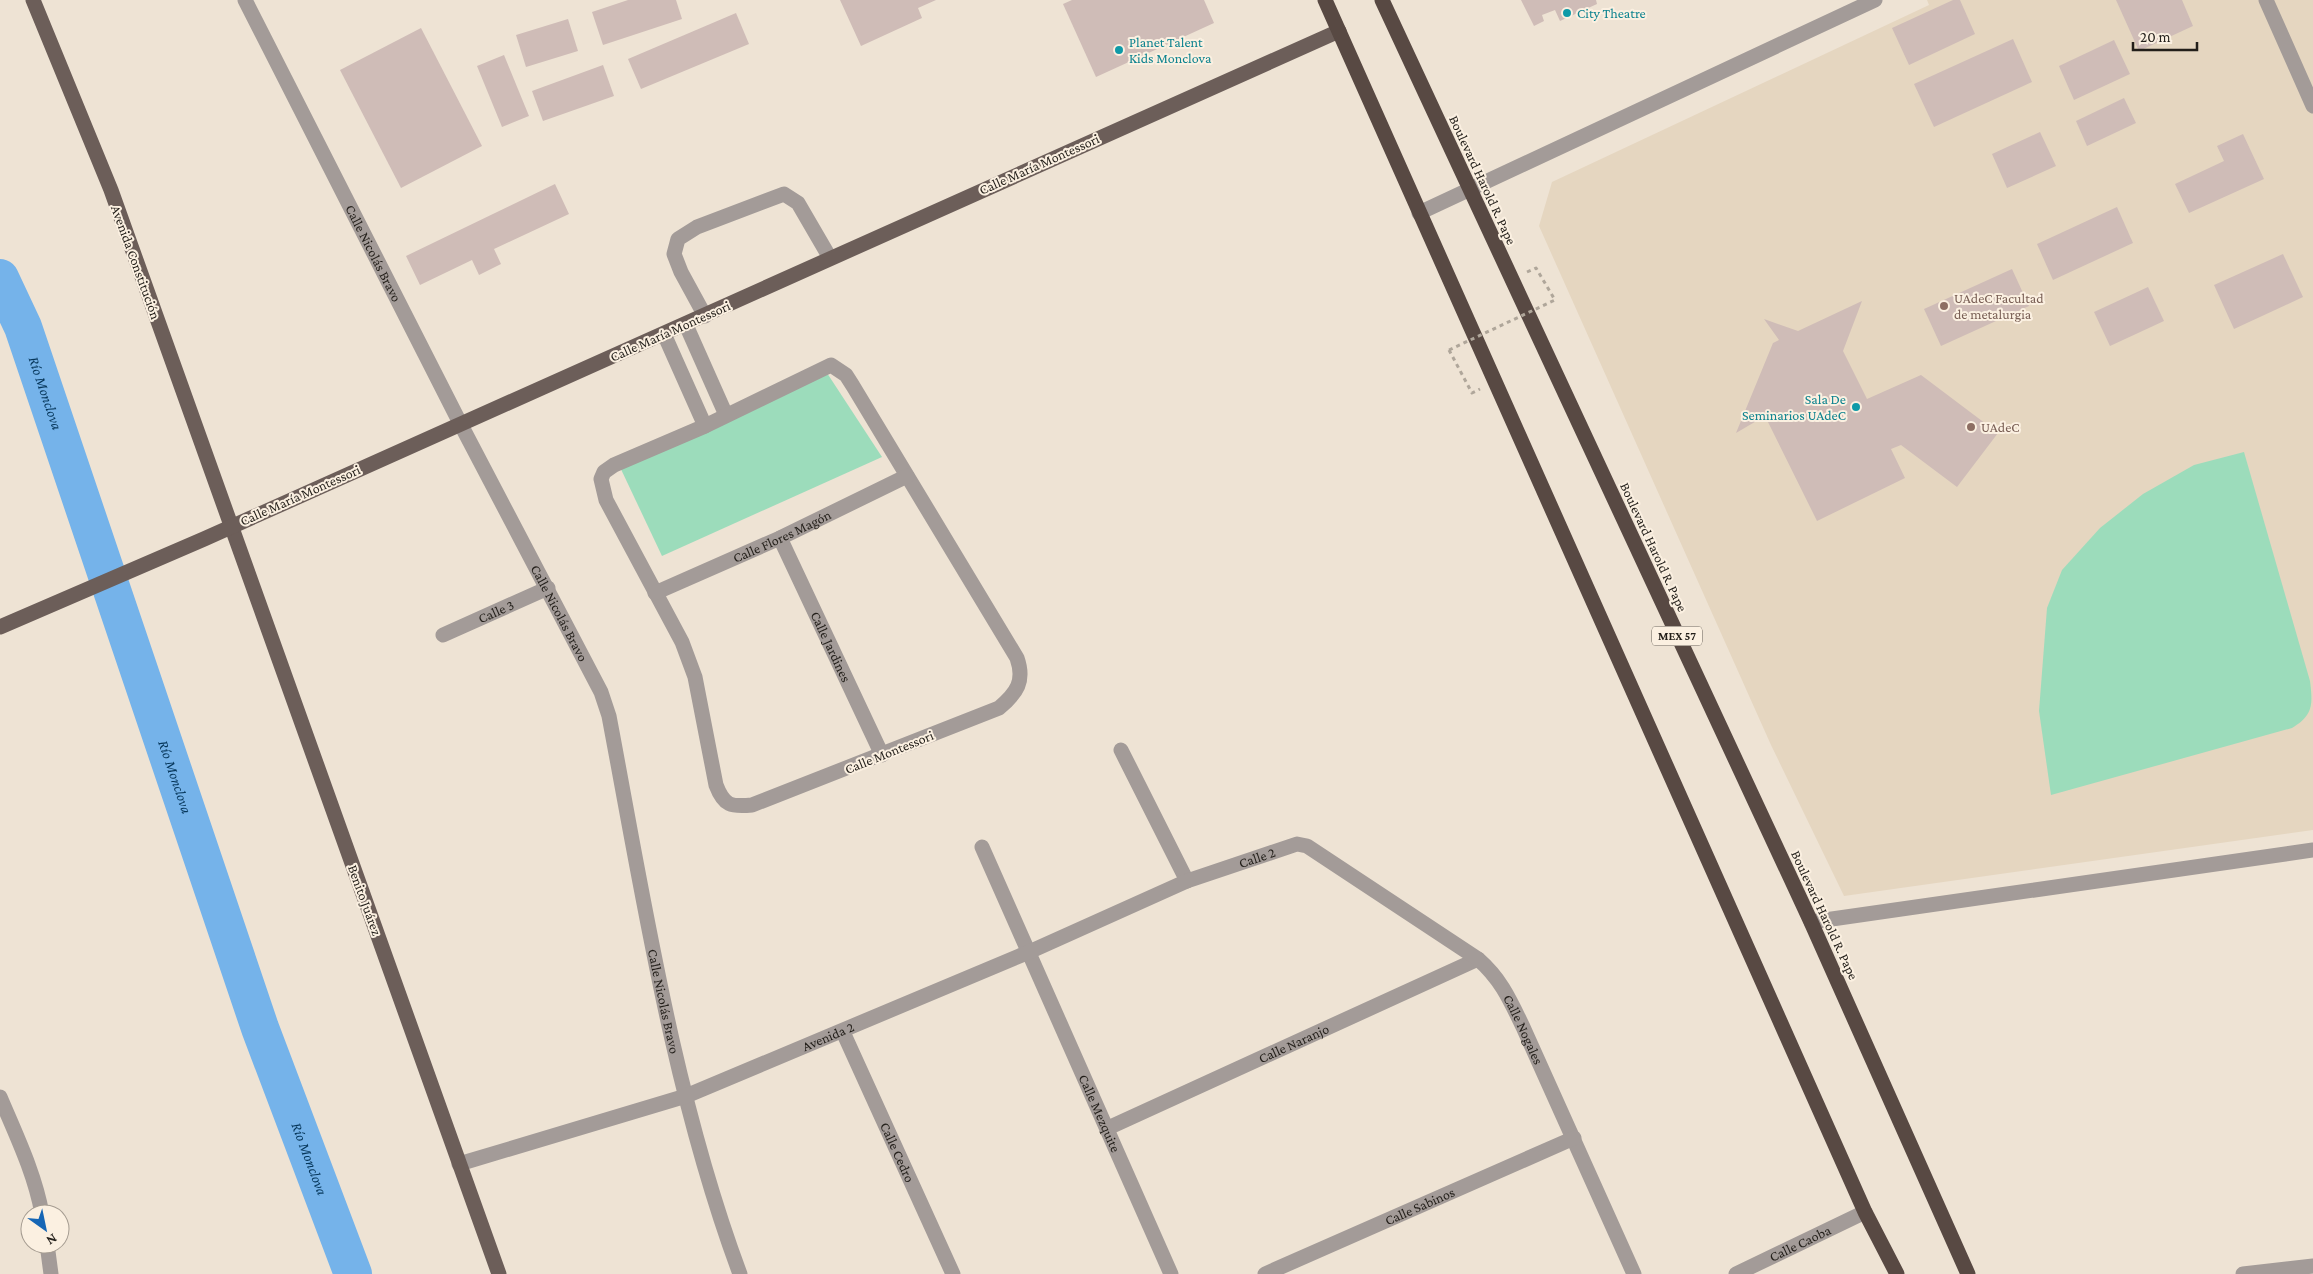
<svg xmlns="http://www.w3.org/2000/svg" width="2313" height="1274" viewBox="0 0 2313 1274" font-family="'Crimson Pro',serif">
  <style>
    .built { fill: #e5d6c0 }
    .green { fill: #9cdcbb }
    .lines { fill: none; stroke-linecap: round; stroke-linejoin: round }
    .river { stroke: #75b3ea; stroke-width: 38 }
    .building { fill: #cfbcb7 }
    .path { stroke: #afa69a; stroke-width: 3; stroke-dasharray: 4 4; stroke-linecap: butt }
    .minor { stroke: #a39b98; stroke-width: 15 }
    .major { stroke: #6c5e59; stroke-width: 15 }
    .highway { stroke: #584943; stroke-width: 15 }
    .path-bridge { stroke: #afa69a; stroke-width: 3; stroke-dasharray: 4 4; stroke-linecap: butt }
    .culture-dot { fill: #0f9aa8; stroke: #fbf0e1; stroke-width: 2 }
    .education-dot { fill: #8d6e63; stroke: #fbf0e1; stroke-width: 2 }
    .labels { text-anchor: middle; stroke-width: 4; stroke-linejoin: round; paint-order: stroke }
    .shield { fill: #fbf0e1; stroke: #645e56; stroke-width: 1 }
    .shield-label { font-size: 12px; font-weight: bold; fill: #231f1a }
    .culture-label { font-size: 14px; fill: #0d838f; stroke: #fbf0e1; text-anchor: start }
    .street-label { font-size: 14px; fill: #231f1a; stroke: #fbf0e1 }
    .education-label { font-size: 14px; fill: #785e54; stroke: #fbf0e1; text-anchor: start }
    .water-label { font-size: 15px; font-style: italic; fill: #07375b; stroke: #fbf0e1 }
  </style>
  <rect width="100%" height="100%" fill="#eee3d4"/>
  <path class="built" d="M 1927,0 L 2313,0 L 2313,830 L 1844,896 L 1771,745 L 1539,226 L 1552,182 L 1929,5 Z"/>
  <g class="green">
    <path d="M 827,373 L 882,457 L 662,556 L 619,465 Z"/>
    <path d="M 2244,452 L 2310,681 C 2313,705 2313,715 2292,728 L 2051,795 L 2039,711 L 2047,608 L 2062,570 L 2100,528 L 2143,494 L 2194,465 Z"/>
  </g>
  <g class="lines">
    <path class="river" id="s1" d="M 0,278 L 23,327 L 260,1028 L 353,1274"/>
  </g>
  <g class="building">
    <path d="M 628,0 L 676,0 L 682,19 L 603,45 L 592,12 Z"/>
    <path d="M 840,0 L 936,0 L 918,8 L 922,18 L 861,46 Z"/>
    <path d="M 1072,0 L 1204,0 L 1214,23 L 1096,77 L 1063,4 Z"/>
    <path d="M 1521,0 L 1596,0 L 1597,4 L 1560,21 L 1555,10 L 1542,15 L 1544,21 L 1534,26 Z"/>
    <path d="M 1953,0 L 1960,0 L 1975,34 L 1909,65 L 1892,28 Z"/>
    <path d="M 2116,0 L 2182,0 L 2193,26 L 2139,51 Z"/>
    <path d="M 736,13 L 749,44 L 641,89 L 628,59 Z"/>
    <path d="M 568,19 L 578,51 L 526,67 L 516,35 Z"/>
    <path d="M 421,28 L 482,146 L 401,188 L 340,70 Z"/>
    <path d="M 2013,39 L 2032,82 L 1934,127 L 1914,84 Z"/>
    <path d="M 2114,40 L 2130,74 L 2074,100 L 2059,66 Z"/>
    <path d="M 504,55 L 529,116 L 502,127 L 477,66 Z"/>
    <path d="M 603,65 L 614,96 L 543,121 L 532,91 Z"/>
    <path d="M 2124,98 L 2136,123 L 2087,146 L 2076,121 Z"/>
    <path d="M 2040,132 L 2056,166 L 2007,188 L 1992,154 Z"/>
    <path d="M 2243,134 L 2264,179 L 2189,213 L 2175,184 L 2224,161 L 2217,146 Z"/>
    <path d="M 555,184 L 569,214 L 494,249 L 501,264 L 479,275 L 472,260 L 420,285 L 406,256 Z"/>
    <path d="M 2117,207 L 2133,243 L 2053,280 L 2037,244 Z"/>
    <path d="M 2283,254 L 2303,297 L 2234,329 L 2214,285 Z"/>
    <path d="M 2012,269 L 2029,306 L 1941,346 L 1924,309 Z"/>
    <path d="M 2148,287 L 2164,321 L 2110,346 L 2094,312 Z"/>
    <path d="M 1862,301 L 1843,351 L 1867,399 L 1921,375 L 1998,433 L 1957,487 L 1901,445 L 1891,449 L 1905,478 L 1817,521 L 1765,416 L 1736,433 L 1773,343 L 1779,340 L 1764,319 L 1798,331 Z"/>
  </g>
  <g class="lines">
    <g class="path">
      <path d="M 1527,272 L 1536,268 L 1555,300"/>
      <path d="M 1449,350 L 1472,393 L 1480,389"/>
    </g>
    <g class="minor">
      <path id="s2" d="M 245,0 L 460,423 L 601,692 L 609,716 C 644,901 674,1097 740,1274"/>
      <path d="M 2266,0 L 2313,106"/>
      <path d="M 1419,213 L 1875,0"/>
      <path d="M 705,316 L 681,272 L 674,254 L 678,239 L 697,227 L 784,194 L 798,203 L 830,258"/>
      <path d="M 686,325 L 726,415"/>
      <path d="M 664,334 L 705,426"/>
      <path d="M 831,365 L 846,375 L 853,386 L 1017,658 C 1025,681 1017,693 999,708 L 752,805 C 731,807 724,806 716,785 L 695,677 L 682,642 L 606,500 L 601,479 L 604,472 L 614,465 L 705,426 Z"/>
      <path id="s3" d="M 780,538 L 882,755"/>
      <path id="s4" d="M 655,593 L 780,538 L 907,476"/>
      <path id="s5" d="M 443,635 L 548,588"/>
      <path d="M 1121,750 L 1187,881"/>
      <path id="s6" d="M 982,847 L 1171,1274"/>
      <path d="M 1811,922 L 2313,850"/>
      <path id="s7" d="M 843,1032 L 953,1274"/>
      <path d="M 0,1097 C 16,1135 35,1174 42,1214"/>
      <path id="s8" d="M 1108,1128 L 1478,959"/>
      <path id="s9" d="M 459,1164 L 686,1096 L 1029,952 L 1187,881 L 1297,844 L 1307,846 L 1478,959 C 1501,979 1510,1000 1523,1027 L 1634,1274"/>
      <path d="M 47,1244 L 51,1274"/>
      <path id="s10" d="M 1265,1274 L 1574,1138"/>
      <path id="s11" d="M 1736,1274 L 1865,1212"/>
      <path d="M 2243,1274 L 2313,1266"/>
    </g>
    <g class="major">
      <path d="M 33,0 L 111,190 L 499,1274"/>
      <path d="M 0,627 L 204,539 L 1339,31"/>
    </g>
    <g class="highway">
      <path d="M 1325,0 L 1865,1212 L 1897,1274"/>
      <path d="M 1382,0 L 1811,922 L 1968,1274"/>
    </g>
    <path class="path-bridge" d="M 1449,350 L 1555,300"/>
  </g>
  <g class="culture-dot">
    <circle cx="1567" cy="13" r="5"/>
    <circle cx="1119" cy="50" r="5"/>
    <circle cx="1856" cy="407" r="5"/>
  </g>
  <g class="education-dot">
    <circle cx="1944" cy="306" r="5"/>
    <circle cx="1971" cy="427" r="5"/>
  </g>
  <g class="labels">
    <rect class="shield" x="1652" y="626.5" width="50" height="19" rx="4"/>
    <g class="shield-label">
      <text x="1677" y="640">MEX 57</text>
    </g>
    <g class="culture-label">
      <text x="1577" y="18">City Theatre</text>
      <text x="1129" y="47">Planet Talent<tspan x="1129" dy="16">Kids Monclova</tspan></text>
      <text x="1846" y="404" text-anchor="end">Sala De<tspan x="1846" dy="16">Seminarios UAdeC</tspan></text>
    </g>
    <g class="street-label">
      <text transform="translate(1039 164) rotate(-24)" y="5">Calle María Montessori</text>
      <text transform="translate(1483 180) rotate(65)" y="5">Boulevard Harold R. Pape</text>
      <text dy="5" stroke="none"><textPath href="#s2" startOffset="284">Calle Nicolás Bravo</textPath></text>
      <text transform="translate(136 262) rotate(70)" y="5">Avenida Constitución</text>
      <text transform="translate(670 331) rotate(-24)" y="5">Calle María Montessori</text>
      <text transform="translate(300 495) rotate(-24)" y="5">Calle María Montessori</text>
      <text dy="5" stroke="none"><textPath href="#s4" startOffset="139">Calle Flores Magón</textPath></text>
      <text transform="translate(1654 547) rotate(65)" y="5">Boulevard Harold R. Pape</text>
      <text dy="5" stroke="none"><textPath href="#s5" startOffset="58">Calle 3</textPath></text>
      <text dy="5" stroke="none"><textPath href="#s2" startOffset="689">Calle Nicolás Bravo</textPath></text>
      <text dy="5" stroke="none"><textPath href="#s3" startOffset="120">Calle Jardines</textPath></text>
      <text transform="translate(889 752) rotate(-22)" y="5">Calle Montessori</text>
      <text dy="5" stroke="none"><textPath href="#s9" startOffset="856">Calle 2</textPath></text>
      <text transform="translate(365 900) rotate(70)" y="5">Benito Juárez</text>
      <text transform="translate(1825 915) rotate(65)" y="5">Boulevard Harold R. Pape</text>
      <text dy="5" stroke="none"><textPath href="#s2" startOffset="1094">Calle Nicolás Bravo</textPath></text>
      <text dy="5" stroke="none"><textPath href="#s9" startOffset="1198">Calle Nogales</textPath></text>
      <text dy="5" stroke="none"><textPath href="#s9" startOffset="391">Avenida 2</textPath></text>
      <text dy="5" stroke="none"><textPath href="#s8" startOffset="204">Calle Naranjo</textPath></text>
      <text dy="5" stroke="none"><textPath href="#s6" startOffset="291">Calle Mezquite</textPath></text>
      <text dy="5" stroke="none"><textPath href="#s7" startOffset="132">Calle Cedro</textPath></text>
      <text dy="5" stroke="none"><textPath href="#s10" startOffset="169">Calle Sabinos</textPath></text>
      <text dy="5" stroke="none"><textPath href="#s11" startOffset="71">Calle Caoba</textPath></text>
    </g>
    <g class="education-label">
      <text x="1954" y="303">UAdeC Facultad<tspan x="1954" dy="16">de metalurgia</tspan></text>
      <text x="1981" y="432">UAdeC</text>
    </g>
    <g class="water-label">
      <text dy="5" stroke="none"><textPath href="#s1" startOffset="124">Río Monclova</textPath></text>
      <text dy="5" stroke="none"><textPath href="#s1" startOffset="529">Río Monclova</textPath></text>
      <text dy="5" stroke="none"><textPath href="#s1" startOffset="934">Río Monclova</textPath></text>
    </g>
  </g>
  <g transform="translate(45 1229) rotate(147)"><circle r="24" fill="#fbf0e1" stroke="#a59c91"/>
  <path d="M0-4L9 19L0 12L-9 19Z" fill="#1666b5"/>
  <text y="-8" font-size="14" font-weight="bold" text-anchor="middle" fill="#231f1a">N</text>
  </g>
  <path d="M2133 42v8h64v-8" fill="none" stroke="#231f1a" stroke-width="2.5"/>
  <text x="2140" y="42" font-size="15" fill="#231f1a" stroke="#fbf0e1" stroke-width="4" paint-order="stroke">20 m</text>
</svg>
